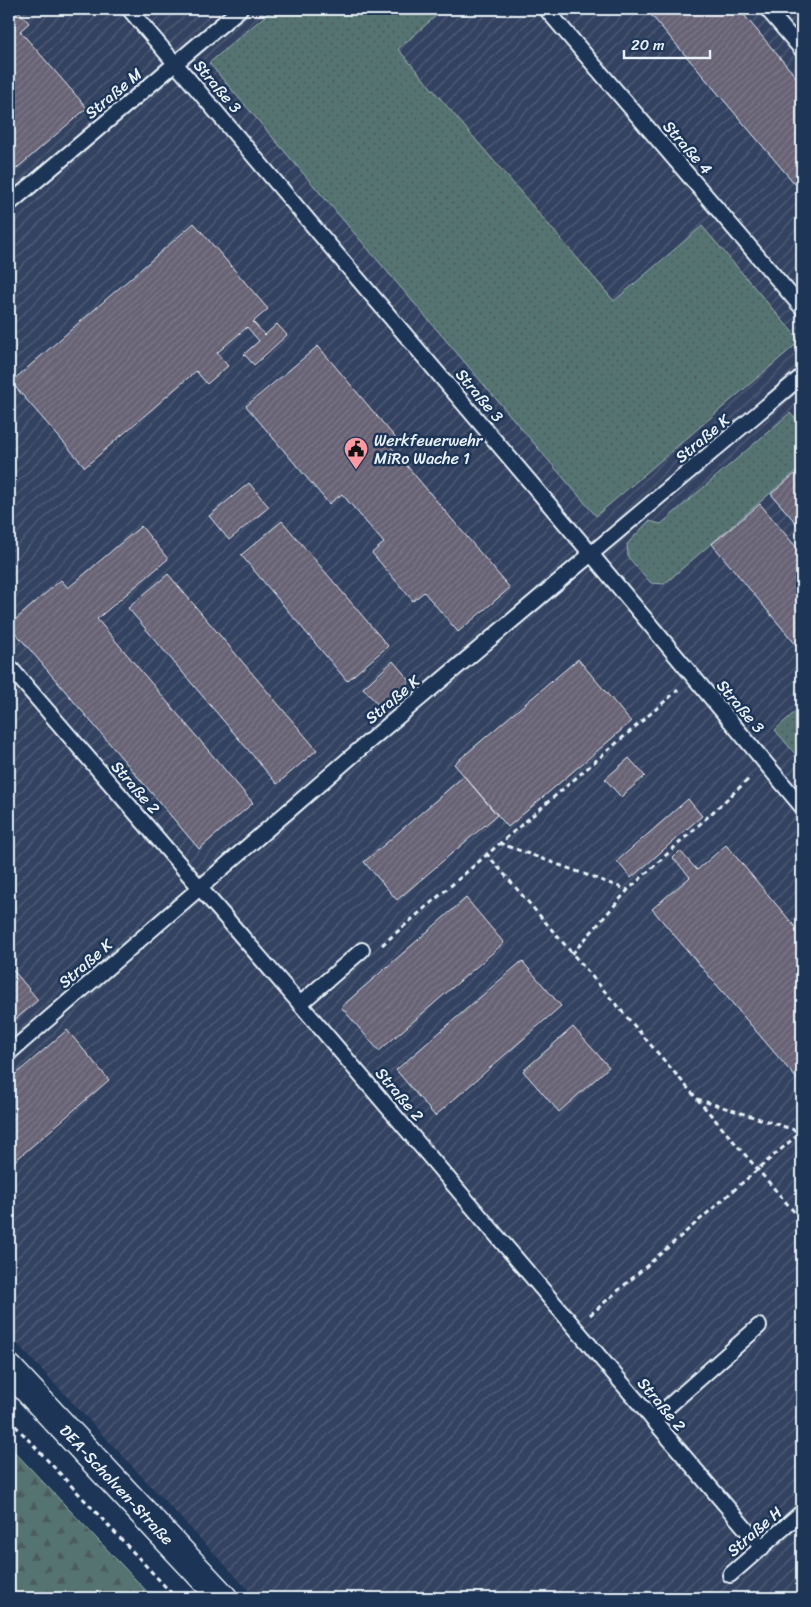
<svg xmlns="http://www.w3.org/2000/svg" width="811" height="1607" viewBox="0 0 811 1607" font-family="Sriracha,sans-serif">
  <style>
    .industrial { fill: url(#industrial-furrows) }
    .grass { fill: url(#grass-dots); stroke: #9eb2b4 }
    .forest { fill: url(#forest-firs); stroke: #9eb2b4 }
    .building { fill: url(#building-hatch); stroke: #e8f1f8 }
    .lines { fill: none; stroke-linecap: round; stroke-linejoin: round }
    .service-casing { stroke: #e8f1f8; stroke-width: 18 }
    .minor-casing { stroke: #e8f1f8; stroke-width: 31 }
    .path { stroke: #e8f1f8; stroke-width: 3; stroke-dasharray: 5 4; stroke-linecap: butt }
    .service { stroke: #1d3557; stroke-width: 14 }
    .minor { stroke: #1d3557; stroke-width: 28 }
    .labels { text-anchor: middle; stroke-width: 5; stroke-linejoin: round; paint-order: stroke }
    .street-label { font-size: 16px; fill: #e8f1f8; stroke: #1d3557 }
    .poi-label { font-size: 16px; fill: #e8f1f8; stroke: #1d3557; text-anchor: start }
  </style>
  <defs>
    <pattern id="industrial-furrows" width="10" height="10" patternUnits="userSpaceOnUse" patternTransform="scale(1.25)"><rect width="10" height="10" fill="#334260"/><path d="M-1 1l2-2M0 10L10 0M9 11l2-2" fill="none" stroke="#515e78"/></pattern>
    <pattern id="grass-dots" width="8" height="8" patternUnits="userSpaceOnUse" patternTransform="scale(1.25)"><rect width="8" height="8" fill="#547371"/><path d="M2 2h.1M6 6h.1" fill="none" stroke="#4c5b5c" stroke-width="1.8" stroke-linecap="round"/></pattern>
    <pattern id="forest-firs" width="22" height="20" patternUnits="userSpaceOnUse" patternTransform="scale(1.25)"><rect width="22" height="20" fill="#547371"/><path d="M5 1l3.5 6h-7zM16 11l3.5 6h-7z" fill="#4c5b5c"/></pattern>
    <pattern id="building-hatch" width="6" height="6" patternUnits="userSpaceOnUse" patternTransform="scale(1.25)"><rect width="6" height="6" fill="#676274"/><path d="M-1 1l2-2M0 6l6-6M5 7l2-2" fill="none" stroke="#7d7989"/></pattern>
  </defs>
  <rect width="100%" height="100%" fill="#1d3557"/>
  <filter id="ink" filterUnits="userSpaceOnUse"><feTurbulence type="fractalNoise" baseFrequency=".02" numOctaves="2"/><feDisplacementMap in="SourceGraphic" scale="10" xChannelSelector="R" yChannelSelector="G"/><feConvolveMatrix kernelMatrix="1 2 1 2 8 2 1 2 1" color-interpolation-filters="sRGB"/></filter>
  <g filter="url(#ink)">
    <path class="industrial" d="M 9,9 L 802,9 L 802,1598 L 256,1598 L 9,1335 Z"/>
    <g class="grass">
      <path d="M 273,9 L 444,9 L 398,49 L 614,301 L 702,226 L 800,341 L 596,516 L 209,63 Z"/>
      <path d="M 790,413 L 802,426 L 802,466 L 664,584 L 651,583 L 628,557 L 627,544 L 649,521 L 661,524 Z"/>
      <path d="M 797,710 L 802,716 L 802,762 L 775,730 Z"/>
    </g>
    <path class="forest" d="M 9,1446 L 153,1598 L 9,1598 Z"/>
    <g class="building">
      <path d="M 9,9 L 17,9 L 29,23 L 20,31 L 87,108 L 9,175 Z"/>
      <path d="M 646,9 L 739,9 L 802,84 L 802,178 L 795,184 Z"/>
      <path d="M 194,223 L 268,309 L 253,322 L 265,335 L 277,324 L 287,335 L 254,365 L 244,354 L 259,341 L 247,327 L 217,353 L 228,366 L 207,384 L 196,371 L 85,467 L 11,382 Z"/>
      <path d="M 318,346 L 398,441 L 391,447 L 510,588 L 458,632 L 424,592 L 413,601 L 372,553 L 384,543 L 342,494 L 329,504 L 246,406 Z"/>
      <path d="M 802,468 L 802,530 L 771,494 Z"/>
      <path d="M 249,483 L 269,507 L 229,540 L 209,516 Z"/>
      <path d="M 760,504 L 802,554 L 802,652 L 712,544 Z"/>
      <path d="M 282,521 L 388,646 L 347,681 L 241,555 Z"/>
      <path d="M 141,526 L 168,559 L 97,619 L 253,803 L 199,849 L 9,625 L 61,580 L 68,588 Z"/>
      <path d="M 168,574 L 317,750 L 277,784 L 128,608 Z"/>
      <path d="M 578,659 L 631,722 L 508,827 L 454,764 Z"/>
      <path d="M 393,661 L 410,681 L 380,707 L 363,688 Z"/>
      <path d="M 629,758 L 645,776 L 621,797 L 605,779 Z"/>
      <path d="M 464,776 L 497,815 L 397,900 L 364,862 Z"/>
      <path d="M 688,799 L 702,816 L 631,878 L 617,861 Z"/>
      <path d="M 726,845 L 802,935 L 802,1085 L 652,909 L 690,877 L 673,858 L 680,851 L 697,870 Z"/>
      <path d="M 466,898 L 504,943 L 379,1051 L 341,1007 Z"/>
      <path d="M 522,961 L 561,1006 L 435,1116 L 396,1070 Z"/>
      <path d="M 9,965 L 38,1000 L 9,1025 Z"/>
      <path d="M 573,1027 L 609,1067 L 559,1112 L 523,1071 Z"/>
      <path d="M 67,1030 L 109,1080 L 9,1166 L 9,1080 Z"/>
    </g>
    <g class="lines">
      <defs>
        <g id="service">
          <path d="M 129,9 L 592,555 L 802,807"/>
          <path d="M 546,9 L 802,308"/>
          <path d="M 767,9 L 802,50"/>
          <path d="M 9,204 L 240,9"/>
          <path d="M 9,666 L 300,1004 L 762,1548"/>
          <path d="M 300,1004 L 362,950"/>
          <path d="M 9,1053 L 367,743 L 802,376"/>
          <path d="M 653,1420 L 759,1326"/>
          <path d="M 730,1575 L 802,1512"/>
        </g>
        <g id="minor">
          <path id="s1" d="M 9,1369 L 223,1598"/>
        </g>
      </defs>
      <use href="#service" class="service-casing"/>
      <use href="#minor" class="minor-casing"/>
      <g class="path">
        <path d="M 499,843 L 628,890"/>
        <path d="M 486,853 L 802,1221"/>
        <path d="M 382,945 L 678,690"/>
        <path d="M 572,954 L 628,890 L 751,777"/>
        <path d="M 697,1099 L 801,1132"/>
        <path d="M 590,1315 L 802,1131"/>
        <path d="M 9,1419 L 176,1598"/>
      </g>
      <use href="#service" class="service"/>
      <use href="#minor" class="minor"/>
    </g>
  </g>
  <defs>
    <symbol id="civic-pin" viewBox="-11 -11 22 30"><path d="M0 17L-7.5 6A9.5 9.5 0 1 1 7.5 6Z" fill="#ff9aa2" stroke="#1d3557"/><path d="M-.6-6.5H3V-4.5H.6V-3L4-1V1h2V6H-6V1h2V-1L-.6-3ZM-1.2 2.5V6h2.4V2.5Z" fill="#111"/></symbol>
  </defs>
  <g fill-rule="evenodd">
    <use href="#civic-pin" x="342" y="435" width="28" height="38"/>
  </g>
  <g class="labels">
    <g class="street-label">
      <text transform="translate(218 86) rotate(50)" y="6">Straße 3</text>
      <text transform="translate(113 93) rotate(-40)" y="6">Straße M</text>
      <text transform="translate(688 147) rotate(49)" y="6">Straße 4</text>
      <text transform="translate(480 395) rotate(50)" y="6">Straße 3</text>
      <text transform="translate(702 438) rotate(-40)" y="6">Straße K</text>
      <text transform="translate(392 699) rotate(-40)" y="6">Straße K</text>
      <text transform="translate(741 706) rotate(50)" y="6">Straße 3</text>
      <text transform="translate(136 787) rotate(49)" y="6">Straße 2</text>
      <text transform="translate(85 963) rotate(-41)" y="6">Straße K</text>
      <text transform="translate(400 1094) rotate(50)" y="6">Straße 2</text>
      <text transform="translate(662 1404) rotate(50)" y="6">Straße 2</text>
      <text dy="6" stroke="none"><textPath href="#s1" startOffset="158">DEA-Scholven-Straße</textPath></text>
      <text transform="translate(754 1531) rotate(-41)" y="6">Straße H</text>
    </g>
    <g class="poi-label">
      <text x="374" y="446">Werkfeuerwehr<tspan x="374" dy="18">MiRo Wache 1</tspan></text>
    </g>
  </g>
  <rect width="811" height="1607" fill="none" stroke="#1d3557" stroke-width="30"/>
  <rect x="15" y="15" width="781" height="1577" fill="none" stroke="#e8f1f8" stroke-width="2" filter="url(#ink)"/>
  <path d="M624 50v8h86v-8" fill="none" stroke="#e8f1f8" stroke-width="2.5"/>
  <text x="631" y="50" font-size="15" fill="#e8f1f8" stroke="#1d3557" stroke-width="4" paint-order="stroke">20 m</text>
</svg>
